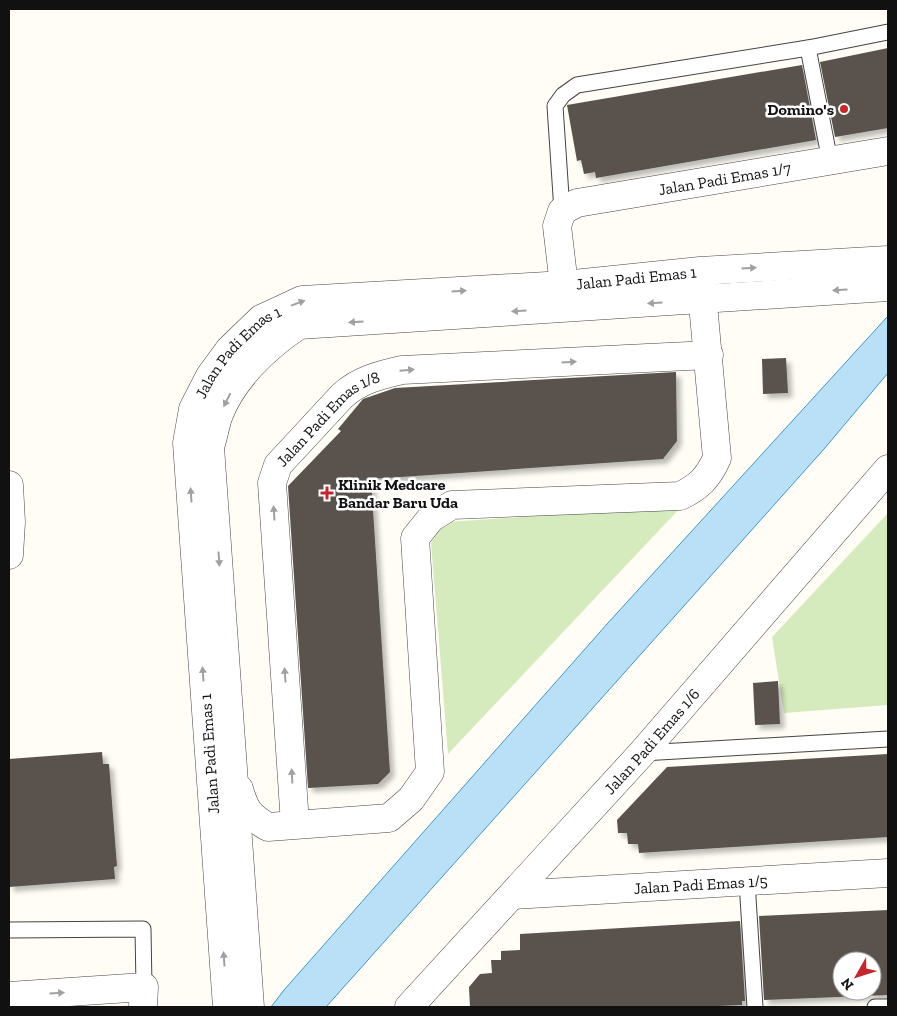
<svg xmlns="http://www.w3.org/2000/svg" width="897" height="1016" viewBox="0 0 897 1016" font-family="'Zilla Slab',serif">
  <style>
    .green { fill: #d5ebbd }
    .water { fill: #b9e0f7; stroke: #3f96cf }
    .building { fill: #5a524d; fill-rule: evenodd; filter: url(#shadow) }
    .lines { fill: none; stroke-linecap: round; stroke-linejoin: round }
    .lane-casing { stroke: #444; stroke-width: 17 }
    .street-casing { stroke: #444; stroke-width: 29 }
    .lane { stroke: #fff; stroke-width: 15 }
    .street { stroke: #fff; stroke-width: 28 }
    .oneway { fill: #a0a0a0 }
    .poi-dot { fill: #c4262e; stroke: #fff; stroke-width: 2 }
    .labels { text-anchor: middle; stroke-width: 5; stroke-linejoin: round; paint-order: stroke }
    .poi-label { font-size: 16px; font-weight: bold; fill: #111; stroke: #fff; text-anchor: end }
    .street-label { font-size: 16px; fill: #111; stroke: #fff }
  </style>
  <defs>
    <filter id="shadow"><feDropShadow dx="4.5" dy="4.5" stdDeviation="2.5" flood-color="#0004"/></filter>
  </defs>
  <rect width="100%" height="100%" fill="#fffdf5"/>
  <g class="green">
    <path d="M 682,506 L 448,754 L 431,543 L 437,531 L 448,522 Z"/>
    <path d="M 888,513 L 888,705 L 784,713 L 772,637 Z"/>
  </g>
  <path class="water" d="M 888,316 L 888,373 L 824,449 L 326,1007 L 271,1007 L 284,990 L 607,624 Z"/>
  <g class="building">
    <path d="M 888,48 L 888,128 L 835,137 L 820,62 Z"/>
    <path d="M 802,65 L 816,140 L 596,178 L 595,172 L 584,174 L 581,160 L 577,161 L 567,105 Z"/>
    <path d="M 786,358 L 788,393 L 763,394 L 762,359 Z"/>
    <path d="M 676,372 L 677,441 L 663,459 L 371,479 L 390,772 L 378,784 L 308,788 L 288,486 L 341,431 L 338,429 L 363,399 L 395,388 Z"/>
    <path d="M 778,681 L 780,724 L 755,725 L 753,683 Z"/>
    <path d="M 102,752 L 103,764 L 109,764 L 117,866 L 114,867 L 115,879 L 9,887 L 9,759 Z"/>
    <path d="M 888,754 L 888,837 L 639,853 L 638,844 L 628,844 L 627,833 L 618,833 L 617,820 L 667,767 Z"/>
    <path d="M 888,910 L 888,995 L 764,1000 L 759,916 ZM 842,961 L 872,961 L 872,991 L 842,991 Z"/>
    <path d="M 740,921 L 745,1001 L 742,1001 L 742,1005 L 695,1007 L 470,1007 L 469,987 L 480,974 L 492,973 L 491,960 L 501,960 L 501,951 L 520,950 L 520,934 Z"/>
  </g>
  <g class="lines">
    <defs>
      <g id="lane">
        <path d="M 808,48 L 830,161"/>
        <path d="M 562,211 L 555,106 L 563,95 L 577,85 L 808,48 L 888,32"/>
        <path d="M 642,753 L 888,739"/>
        <path d="M 747,882 L 755,1007"/>
        <path d="M 9,930 L 143,929 L 144,987"/>
        <path d="M 875,1007 L 888,1007"/>
      </g>
      <g id="street">
        <path id="s1" d="M 566,302 L 557,226 L 562,211 L 577,203 L 888,151"/>
        <path d="M 9,485 L 11,522 L 9,555"/>
        <path d="M 239,789 C 245,810 249,816 268,827 L 389,818 L 411,799 L 430,772 L 415,538 L 431,518 L 452,505 L 680,496 C 699,487 708,478 717,458 L 701,282"/>
        <path id="s2" d="M 295,824 L 272,483 L 278,465 L 342,396 C 359,380 380,375 402,370 L 709,355"/>
        <path id="s3" d="M 513,895 L 888,873"/>
        <path d="M 9,996 L 144,987 L 143,1007"/>
        <path id="s4" d="M 227,1007 L 187,443 L 193,409 L 210,376 L 229,350 L 261,319 L 302,300 L 564,285 L 700,271 L 888,260"/>
        <path d="M 250,1007 L 210,447 C 213,438 215,427 218,417 C 232,379 266,347 299,325 L 888,287"/>
        <path id="s5" d="M 409,1007 L 642,753 L 888,469"/>
      </g>
    </defs>
    <use href="#lane" class="lane-casing"/>
    <use href="#street" class="street-casing"/>
    <use href="#lane" class="lane"/>
    <use href="#street" class="street"/>
  </g>
  <defs><path id="oneway-solid" d="M-6-.8H1V-3.2L6.5 0L1 3.2V.8H-6Z" transform="scale(1.25)"/></defs>
  <g class="oneway">
    <use href="#oneway-solid" transform="translate(749 268) rotate(-3)"/>
    <use href="#oneway-solid" transform="translate(840 290) rotate(176)"/>
    <use href="#oneway-solid" transform="translate(459 291) rotate(-3)"/>
    <use href="#oneway-solid" transform="translate(298 303) rotate(-20)"/>
    <use href="#oneway-solid" transform="translate(655 303) rotate(176)"/>
    <use href="#oneway-solid" transform="translate(519 311) rotate(176)"/>
    <use href="#oneway-solid" transform="translate(356 322) rotate(176)"/>
    <use href="#oneway-solid" transform="translate(569 362) rotate(-3)"/>
    <use href="#oneway-solid" transform="translate(407 370) rotate(-5)"/>
    <use href="#oneway-solid" transform="translate(227 400) rotate(117)"/>
    <use href="#oneway-solid" transform="translate(191 495) rotate(-94)"/>
    <use href="#oneway-solid" transform="translate(274 513) rotate(-94)"/>
    <use href="#oneway-solid" transform="translate(219 559) rotate(86)"/>
    <use href="#oneway-solid" transform="translate(203 674) rotate(-94)"/>
    <use href="#oneway-solid" transform="translate(285 675) rotate(-94)"/>
    <use href="#oneway-solid" transform="translate(292 776) rotate(-93)"/>
    <use href="#oneway-solid" transform="translate(224 959) rotate(-94)"/>
    <use href="#oneway-solid" transform="translate(57 993) rotate(-4)"/>
  </g>
  <g class="poi-dot">
    <circle cx="844" cy="109" r="5"/>
    <path d="M324.5 485.5h5v5h5v5h-5v5h-5v-5h-5v-5h5z"/>
  </g>
  <g class="labels">
    <g class="poi-label">
      <text x="834" y="115">Domino's</text>
      <text x="338" y="490" text-anchor="start">Klinik Medcare<tspan x="338" dy="18">Bandar Baru Uda</tspan></text>
    </g>
    <g class="street-label">
      <text dy="6" stroke="none"><textPath href="#s1" startOffset="259">Jalan Padi Emas 1/7</textPath></text>
      <text dy="6" stroke="none"><textPath href="#s4" startOffset="1094">Jalan Padi Emas 1</textPath></text>
      <text dy="6" stroke="none"><textPath href="#s4" startOffset="674">Jalan Padi Emas 1</textPath></text>
      <text dy="6" stroke="none"><textPath href="#s2" startOffset="430">Jalan Padi Emas 1/8</textPath></text>
      <text dy="6" stroke="none"><textPath href="#s5" startOffset="360">Jalan Padi Emas 1/6</textPath></text>
      <text transform="translate(209 754) rotate(-94)" y="6">Jalan Padi Emas 1</text>
      <text dy="6" stroke="none"><textPath href="#s3" startOffset="188">Jalan Padi Emas 1/5</textPath></text>
    </g>
  </g>
  <rect width="897" height="1016" fill="none" stroke="#111111" stroke-width="20"/>
  <g transform="translate(857 976) rotate(231)"><circle r="24" fill="#ffffff" stroke="#a0a0a0"/>
  <path d="M0-4L9 19L0 12L-9 19Z" fill="#c4262e"/>
  <text y="-8" font-size="14" font-weight="bold" text-anchor="middle" fill="#111111">N</text>
  </g>
</svg>
